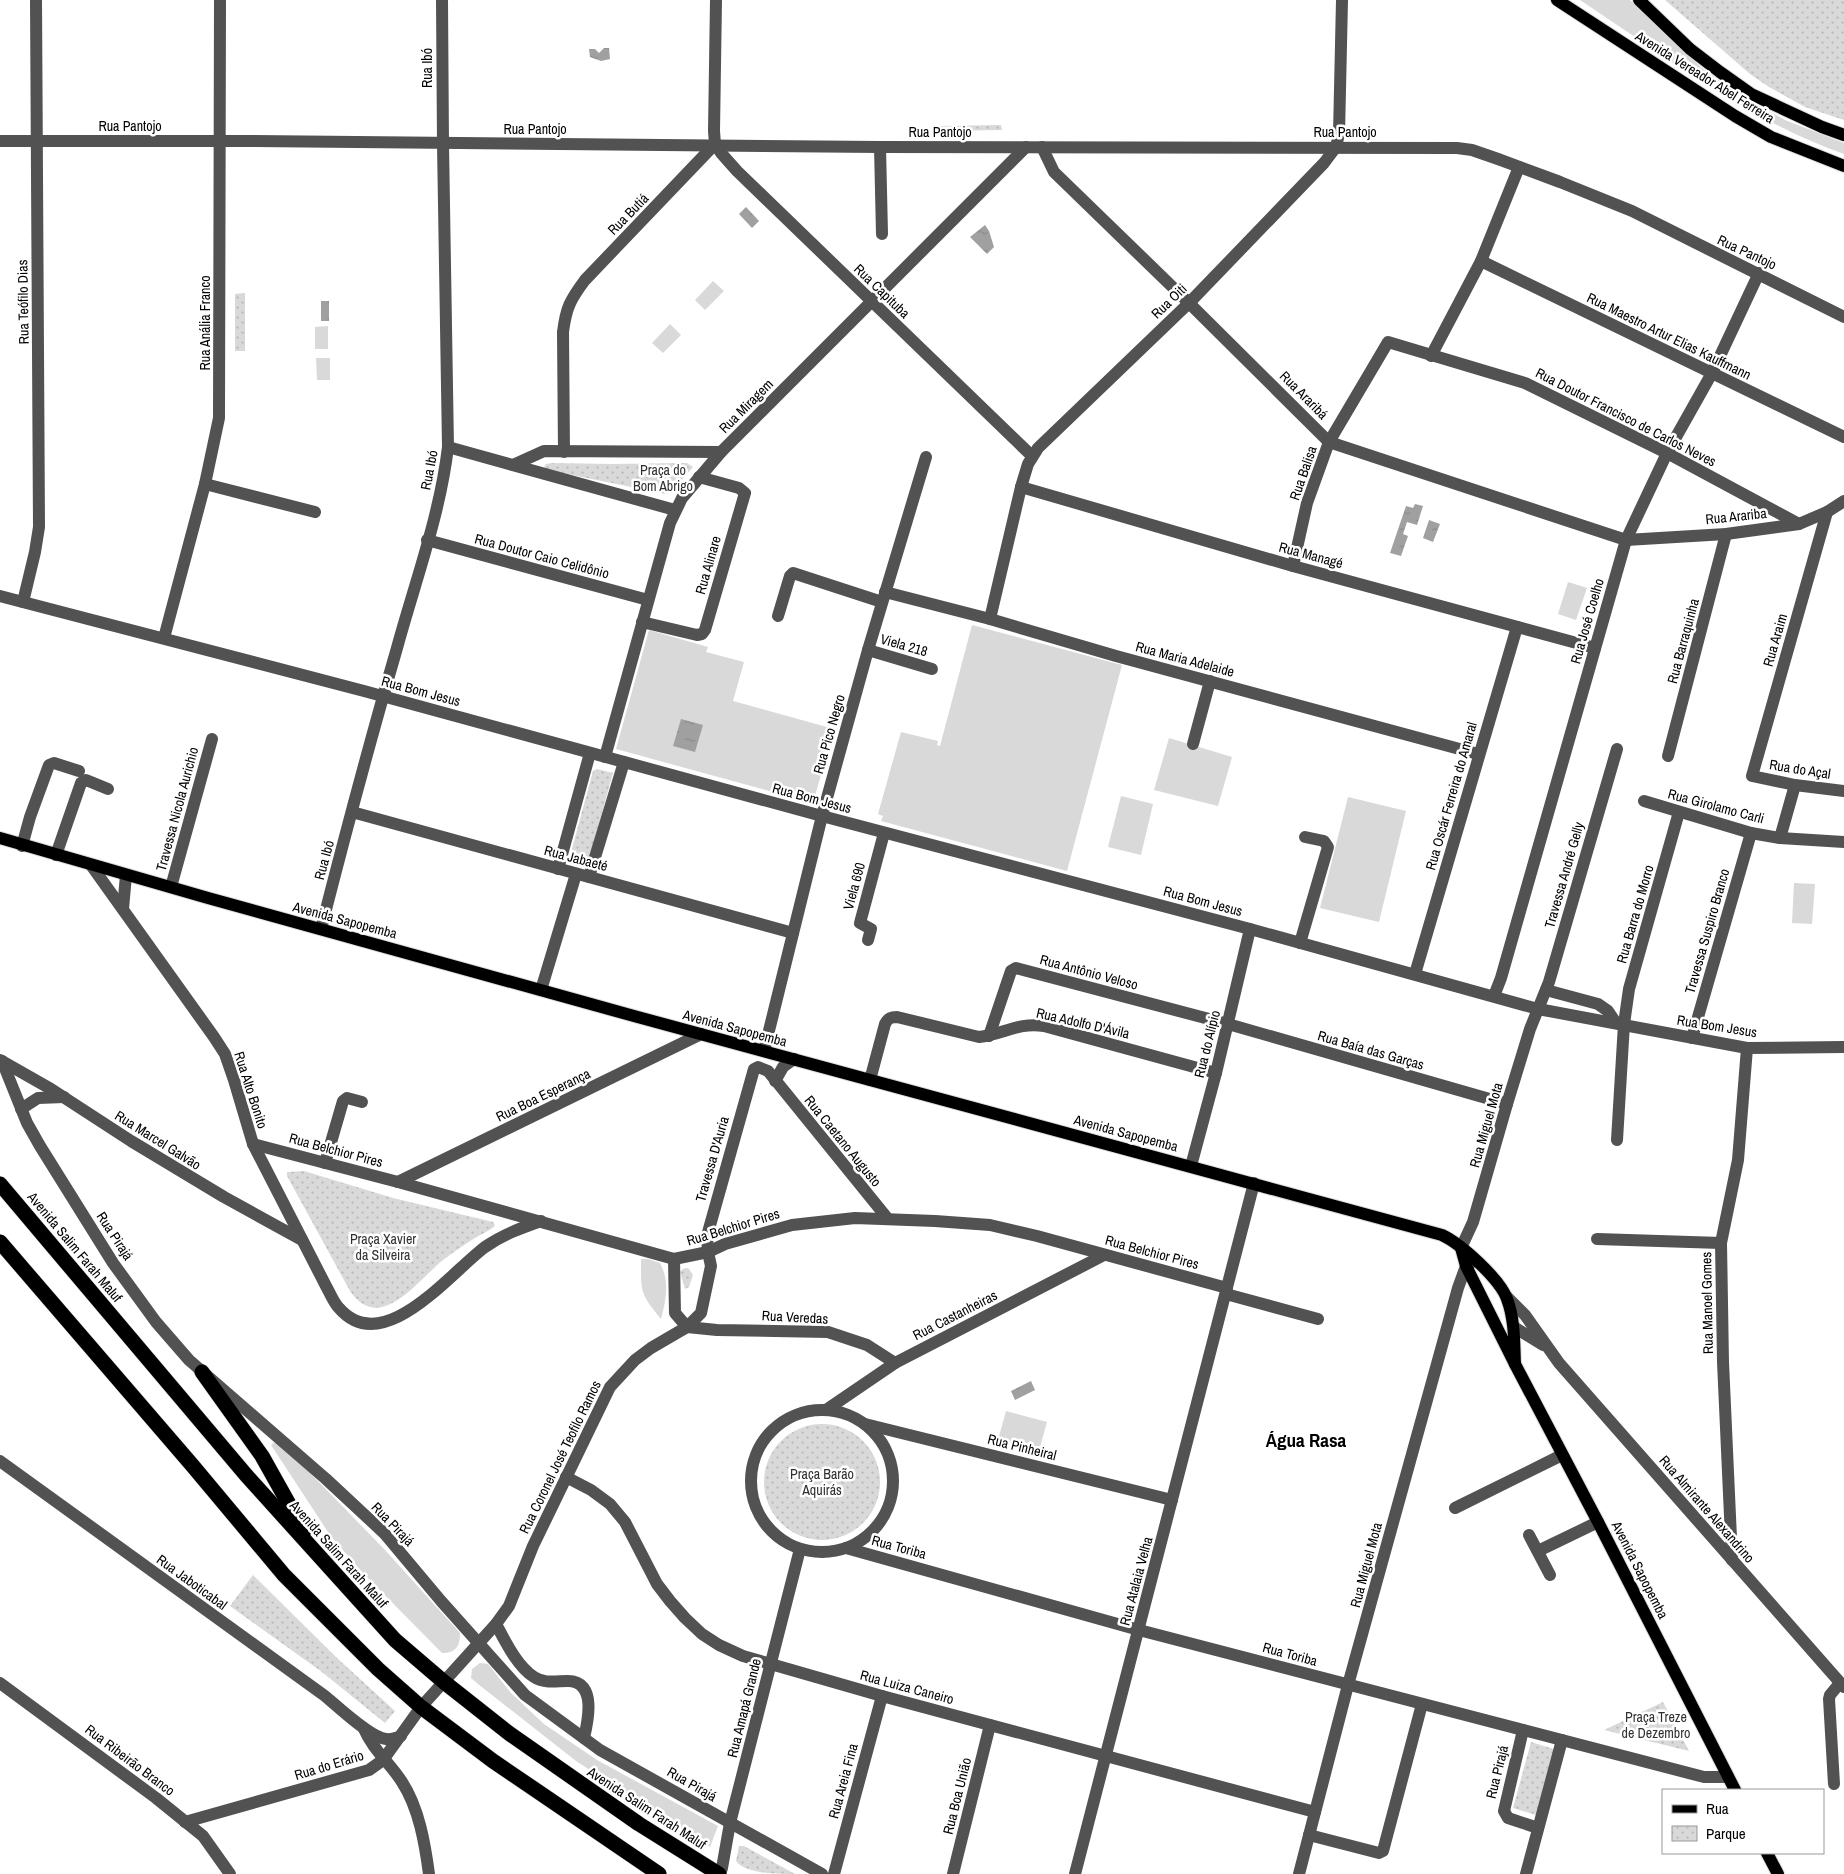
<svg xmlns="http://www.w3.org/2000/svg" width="1844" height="1874" viewBox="0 0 1844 1874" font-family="'Archivo Narrow',sans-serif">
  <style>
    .grass { fill: #d9d9d9 }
    .park { fill: url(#park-dots) }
    .water { fill: url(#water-ripples) }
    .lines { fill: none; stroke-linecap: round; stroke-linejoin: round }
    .major-casing { stroke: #dbdbdb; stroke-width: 14 }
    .highway-casing { stroke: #dbdbdb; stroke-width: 16 }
    .minor { stroke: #525252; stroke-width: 12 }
    .major { stroke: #000; stroke-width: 12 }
    .highway { stroke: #000; stroke-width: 15 }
    .labels { text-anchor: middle; stroke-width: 5; stroke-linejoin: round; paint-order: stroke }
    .street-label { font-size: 14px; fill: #000; stroke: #fff }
    .park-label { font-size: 14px; fill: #303030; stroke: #fff }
    .district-label { font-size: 19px; font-weight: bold; fill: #000; stroke: #fff }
  </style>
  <defs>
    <pattern id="park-dots" width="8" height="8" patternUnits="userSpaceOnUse" patternTransform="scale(1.25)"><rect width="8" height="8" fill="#d9d9d9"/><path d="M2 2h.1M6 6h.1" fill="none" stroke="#b8b8b8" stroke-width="1.8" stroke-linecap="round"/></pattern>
    <pattern id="water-ripples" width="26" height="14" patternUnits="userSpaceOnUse" patternTransform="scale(1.25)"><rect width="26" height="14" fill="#a0a0a0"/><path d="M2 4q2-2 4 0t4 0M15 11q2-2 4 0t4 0" fill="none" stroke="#888"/></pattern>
  </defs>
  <rect width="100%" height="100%" fill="#fff"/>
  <g class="grass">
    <path d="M 1580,0 L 1630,0 L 1703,69 L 1743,96 L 1785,120 L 1844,143 L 1844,154 C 1748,120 1665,56 1580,0 Z"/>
    <path d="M 713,281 L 724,291 L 705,310 L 695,300 Z"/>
    <path d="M 670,324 L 681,335 L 663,353 L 652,343 Z"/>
    <path d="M 328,326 L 328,349 L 315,349 L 315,327 Z"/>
    <path d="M 316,358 L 330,358 L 330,380 L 317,380 Z"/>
    <path d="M 1568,582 L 1587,588 L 1576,620 L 1558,614 Z"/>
    <path d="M 972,625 L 1122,665 L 1067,871 L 881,821 L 883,816 L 878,814 L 901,732 L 938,741 L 937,745 L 940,746 Z"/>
    <path d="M 649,630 L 708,647 L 706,652 L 744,662 L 733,701 L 834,729 L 813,803 L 616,749 Z"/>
    <path d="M 1169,738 L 1232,757 L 1218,806 L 1154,790 Z"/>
    <path d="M 1121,796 L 1153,804 L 1141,855 L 1108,847 Z"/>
    <path d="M 1348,797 L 1406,811 L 1379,922 L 1320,908 Z"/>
    <path d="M 1794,883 L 1815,884 L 1812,924 L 1792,923 Z"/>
    <path d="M 648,1259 L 660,1263 C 670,1281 666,1300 661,1319 C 640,1293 641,1293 641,1259 Z"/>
    <path d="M 1006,1411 L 1047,1422 L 1039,1451 L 998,1440 Z"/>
    <path d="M 278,1440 L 385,1550 L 460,1633 C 460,1646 456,1653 442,1653 L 363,1573 L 330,1535 L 271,1445 Z"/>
    <path d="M 480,1663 L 488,1664 L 511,1693 L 544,1724 L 597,1760 L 718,1826 L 710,1847 L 576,1761 L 478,1684 L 471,1678 L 472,1669 Z"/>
  </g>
  <g class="park">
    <path d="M 1665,0 L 1844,0 L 1844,120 L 1805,107 L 1769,87 L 1750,74 Z"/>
    <path d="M 1001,125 L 1002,130 L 938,131 L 938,126 Z"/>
    <path d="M 245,293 L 245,351 L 235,351 L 235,294 Z"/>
    <path d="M 552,463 L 612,464 L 687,463 L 693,467 L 672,491 L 666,494 L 547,470 L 544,467 L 546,464 Z"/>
    <path d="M 597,769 L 613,773 L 589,860 L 587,863 L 579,865 L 572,862 L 570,856 L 593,771 Z"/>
    <path d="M 304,1171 L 393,1198 L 493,1222 L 495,1226 C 489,1231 481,1234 475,1238 C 464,1245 453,1252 443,1260 C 418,1280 380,1335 350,1291 L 287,1176 L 287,1172 Z"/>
    <path d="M 686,1268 L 689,1269 L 693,1275 L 689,1287 L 685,1289 L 680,1272 L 683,1269 Z"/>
    <circle cx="822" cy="1482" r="58"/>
    <path d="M 253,1575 L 337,1658 L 395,1711 L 385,1723 L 322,1672 L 230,1606 Z"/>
    <path d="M 1663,1702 L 1689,1751 L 1604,1730 Z"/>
    <path d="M 1531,1742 L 1554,1749 L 1536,1815 L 1513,1808 Z"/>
    <path d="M 739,1846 L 744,1846 L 795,1874 C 777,1874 746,1874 736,1861 Z"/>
  </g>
  <g class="water">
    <path d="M 604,48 L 609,48 L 610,59 L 601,61 L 590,57 L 589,49 L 595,49 L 599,53 Z"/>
    <path d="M 746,207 L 759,221 L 752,228 L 739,214 Z"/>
    <path d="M 985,225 L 989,231 L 994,247 L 987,254 L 970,237 Z"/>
    <rect x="321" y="301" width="8" height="20"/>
    <path d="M 1415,504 L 1423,506 L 1417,525 L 1407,522 L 1403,534 L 1408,536 L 1401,556 L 1390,553 L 1406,506 L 1413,508 Z"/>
    <path d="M 1429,520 L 1440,524 L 1433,542 L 1423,538 Z"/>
    <path d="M 681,719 L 703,725 L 695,752 L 673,746 Z"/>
    <path d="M 1031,1381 L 1035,1390 L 1015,1400 L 1011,1391 Z"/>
  </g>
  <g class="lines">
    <defs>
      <g id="major">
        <path d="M 1557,0 L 1735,116 L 1771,137 L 1844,166"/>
        <path d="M 1639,0 L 1690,49 L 1720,72 L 1751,94 L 1822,127 L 1844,135"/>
        <path d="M 0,838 L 208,898 L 634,1016 L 1442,1235 C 1461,1244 1500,1279 1507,1299 C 1515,1320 1514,1343 1515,1364"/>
        <path d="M 1461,1248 L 1466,1266 L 1516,1366 L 1598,1522 L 1735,1790"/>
        <path d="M 1767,1853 L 1778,1874"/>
      </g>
      <g id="highway">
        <path d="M 0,1184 L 246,1475 L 395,1640 L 444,1682 L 510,1734 L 639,1824 L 719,1874"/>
        <path d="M 0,1242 L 192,1465 L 284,1575 L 378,1669 L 421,1707 L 493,1761 L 659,1874"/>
        <path d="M 202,1372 L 262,1456 L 304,1531"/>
      </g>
    </defs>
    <use href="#major" class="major-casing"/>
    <use href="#highway" class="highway-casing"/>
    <g class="minor">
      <path d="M 0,141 L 243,141 L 880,147 L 1457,148 L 1472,150 L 1498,159 L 1560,182 L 1632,211 L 1844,317"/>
      <path d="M 715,144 L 721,153 L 737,171 L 1032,456"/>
      <path d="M 880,147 L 882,234"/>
      <path d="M 1042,147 L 1054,172 L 1189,303 L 1329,442 L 1626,540 L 1726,534 L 1799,524 L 1827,512 L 1844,501"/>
      <path d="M 1481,261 L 1844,437"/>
      <path d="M 1431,356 L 1481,261 L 1519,167"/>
      <path d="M 448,447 L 675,510"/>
      <path d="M 564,452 L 563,332 C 566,308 570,300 585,280 L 715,144 L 714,131 L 716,0"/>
      <path d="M 513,465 L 544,451 L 721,452"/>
      <path d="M 205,484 L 315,512"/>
      <path d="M 1021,487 L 1293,566 L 1595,648"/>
      <path d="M 1827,512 L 1752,776 L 1795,785 L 1844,791"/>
      <path d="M 427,540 L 648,600"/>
      <path d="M 1293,566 L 1307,503 L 1329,442 L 1388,342 L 1525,383 L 1667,453 L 1799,524"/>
      <path d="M 885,592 L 990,619 L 1116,656 L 1478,754"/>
      <path d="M 0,596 L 364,691 L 822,816 L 1250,929 L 1538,1009 L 1747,1048 L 1844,1047"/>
      <path d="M 23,602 L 35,552 L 39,527 L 36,0"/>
      <path d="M 778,616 L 790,576 L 793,573 L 882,602"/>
      <path d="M 990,619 L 1021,487 L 1028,464 L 1038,448 L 1189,303 L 1324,163 L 1336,147 L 1339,134 L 1342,0"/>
      <path d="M 642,622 L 697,635 L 702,634 L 705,630 L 745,493 L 739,488 L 699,477"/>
      <path d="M 164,638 L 205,484 L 219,418 L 220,0"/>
      <path d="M 868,650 L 932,669"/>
      <path d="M 1193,744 L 1210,681"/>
      <path d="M 1668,756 L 1726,534"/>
      <path d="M 605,757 L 670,523 L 682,498 L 721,452 L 1026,147"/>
      <path d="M 1644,801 L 1751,833 L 1780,838 L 1844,842"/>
      <path d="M 352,812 L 793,933"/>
      <path d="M 1780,838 L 1795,785"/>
      <path d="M 22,846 L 30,817 L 49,765 L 54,763 L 79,771"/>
      <path d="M 56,855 L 81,783 L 86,780 L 108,789"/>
      <path d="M 91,865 L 214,1037 L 225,1054 L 234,1080 L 253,1144 L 327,1288 C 331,1295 334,1303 339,1308 C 383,1359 450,1273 485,1247 C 502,1235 521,1228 541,1221"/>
      <path d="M 558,869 L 590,753"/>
      <path d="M 589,877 L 624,762"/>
      <path d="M 171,887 L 212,739"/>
      <path d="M 123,909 L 126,875"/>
      <path d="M 321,929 C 345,835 370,741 397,648 C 415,582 440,515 448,447 L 443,144 L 442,0"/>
      <path d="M 868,940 L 871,929 L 860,923 L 884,833"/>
      <path d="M 1300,943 L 1328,847 L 1324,841 L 1305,837"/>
      <path d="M 1415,974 L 1517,627"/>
      <path d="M 541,990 L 576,874"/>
      <path d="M 1546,990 L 1598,1004 L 1608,1011 L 1616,1023"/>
      <path d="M 1494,996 L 1501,978 L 1626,540 L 1667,453 L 1712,373 L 1759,273"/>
      <path d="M 989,1036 L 1011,971 L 1016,968 L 1228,1024 L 1507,1104"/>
      <path d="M 1692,1038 L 1751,833"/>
      <path d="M 764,1051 L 822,816 L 868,650 L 926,457"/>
      <path d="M 0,1060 L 51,1089 L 131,1141 L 224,1197 L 302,1240"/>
      <path d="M 2,1061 L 27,1123 L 40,1146 L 113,1263 L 156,1322 L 189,1360 L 326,1479 L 384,1533 L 441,1601 L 525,1695 L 600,1750 L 822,1874"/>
      <path d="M 870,1080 L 885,1024 C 888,1018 891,1017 897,1017 L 979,1037 C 1004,1034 1018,1022 1044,1026 L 1216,1073"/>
      <path d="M 775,1081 L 783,1067 L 794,1059"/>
      <path d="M 21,1109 L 38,1098 L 64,1097"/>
      <path d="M 1617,1140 L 1624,1024 L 1629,989 L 1679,812"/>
      <path d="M 253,1144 L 398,1182 L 674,1259 L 708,1252 L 725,1244 L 792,1225 L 855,1218 L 935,1221 L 990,1225 L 1037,1236 L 1227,1288"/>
      <path d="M 325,1163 L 343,1101 L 347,1098 L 362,1102"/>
      <path d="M 1191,1166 L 1216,1073 L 1250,929"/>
      <path d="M 398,1182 L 701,1034"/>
      <path d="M 1597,1239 L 1721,1243"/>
      <path d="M 1461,1248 L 1473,1222 L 1507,1104 L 1530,1029 L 1549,982 L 1617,749"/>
      <path d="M 674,1259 L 675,1313 L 687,1327"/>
      <path d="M 1226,1294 L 1318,1319"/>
      <path d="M 1507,1297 L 1525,1315 L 1559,1363 L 1844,1687"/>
      <path d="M 687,1327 L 717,1330 L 828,1332 L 867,1345 L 895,1363"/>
      <path d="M 1514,1327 L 1543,1345"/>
      <path d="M 826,1410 L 895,1363 L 1104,1255"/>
      <circle cx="822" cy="1481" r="71"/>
      <path d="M 865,1424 L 1172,1500"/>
      <path d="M 0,1461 L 325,1696 C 338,1707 371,1738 386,1739 C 391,1740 396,1738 401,1736"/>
      <path d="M 566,1477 L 591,1490 L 610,1504 L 625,1522 L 657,1584 L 670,1601 L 685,1618 L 702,1634 L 719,1645 L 743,1656 L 882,1696 L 1315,1812"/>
      <path d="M 1455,1508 L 1562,1455"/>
      <path d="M 1529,1535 L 1550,1575"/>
      <path d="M 846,1548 L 1139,1630 L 1704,1777 L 1728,1777"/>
      <path d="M 1538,1551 L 1598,1522"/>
      <path d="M 1732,1560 L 1723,1362 L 1721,1243 L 1738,1160 L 1747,1048"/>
      <path d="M 496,1624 C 505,1641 517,1666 534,1677 C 545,1684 556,1681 568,1681 C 597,1681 588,1721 584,1738"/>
      <path d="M 0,1683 L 156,1798 L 203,1836 L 230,1874"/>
      <path d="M 364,1729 C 373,1750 390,1763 402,1782 C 419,1808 425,1844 429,1874"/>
      <path d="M 1523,1730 L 1504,1811 L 1508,1818 L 1538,1828"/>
      <path d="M 1834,1784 L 1829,1699 L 1830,1695 L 1840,1683"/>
      <path d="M 185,1822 L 369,1770 L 383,1760 L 421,1707 L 496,1624 L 509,1606 L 533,1546 L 610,1387 L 635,1360 L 651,1348 L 687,1327 L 701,1313 L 711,1266 L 708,1252 L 707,1236 L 754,1069 L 758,1067 L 768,1071 L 888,1219"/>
      <path d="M 1309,1835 L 1379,1853 L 1383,1851 L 1422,1704"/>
      <path d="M 720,1874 L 722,1868 L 730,1823 L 800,1549"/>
      <path d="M 834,1874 L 882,1696"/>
      <path d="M 953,1874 L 990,1725"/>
      <path d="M 1075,1874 L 1254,1183"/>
      <path d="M 1299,1874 L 1348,1685 L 1458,1288 L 1466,1266 L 1472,1262"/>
      <path d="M 1526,1874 L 1562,1740"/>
    </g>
    <use href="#major" class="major"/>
    <use href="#highway" class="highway"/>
  </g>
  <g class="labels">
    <g class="street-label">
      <text transform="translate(427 68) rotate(-90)" y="5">Rua Ibó</text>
      <text transform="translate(1705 77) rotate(32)" y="5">Avenida Vereador Abel Ferreira</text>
      <text x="130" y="131">Rua Pantojo</text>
      <text x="535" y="134">Rua Pantojo</text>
      <text x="940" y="137">Rua Pantojo</text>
      <text x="1345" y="137">Rua Pantojo</text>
      <text transform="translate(628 214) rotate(-46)" y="5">Rua Butiá</text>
      <text transform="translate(1747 252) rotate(25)" y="5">Rua Pantojo</text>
      <text transform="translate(882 291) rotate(44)" y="5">Rua Capituba</text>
      <text transform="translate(1169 301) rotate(-44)" y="5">Rua Oiti</text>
      <text transform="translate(23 302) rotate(-91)" y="5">Rua Teófilo Dias</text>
      <text transform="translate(205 323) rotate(-90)" y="5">Rua Anália Franco</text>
      <text transform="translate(1669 336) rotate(26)" y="5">Rua Maestro Artur Elias Kauffmann</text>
      <text transform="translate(1304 395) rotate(45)" y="5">Rua Araribá</text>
      <text transform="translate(746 406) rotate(-45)" y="5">Rua Miragem</text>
      <text transform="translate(1626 417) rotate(27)" y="5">Rua Doutor Francisco de Carlos Neves</text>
      <text transform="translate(429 470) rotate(-79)" y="5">Rua Ibó</text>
      <text transform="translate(1303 473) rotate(-71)" y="5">Rua Balisa</text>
      <text transform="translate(1736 516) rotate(-6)" y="5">Rua Arariba</text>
      <text transform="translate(1311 555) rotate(15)" y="5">Rua Managé</text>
      <text transform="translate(542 556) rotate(15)" y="5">Rua Doutor Caio Celidônio</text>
      <text transform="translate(708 565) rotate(-74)" y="5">Rua Alinare</text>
      <text transform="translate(1587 621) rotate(-74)" y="5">Rua José Coelho</text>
      <text transform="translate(1775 640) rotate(-74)" y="5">Rua Araim</text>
      <text transform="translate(1683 641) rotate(-75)" y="5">Rua Barraquinha</text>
      <text transform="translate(904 645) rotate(16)" y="5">Viela 218</text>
      <text transform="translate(1185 659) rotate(15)" y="5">Rua Maria Adelaide</text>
      <text transform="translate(421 691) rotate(15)" y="5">Rua Bom Jesus</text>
      <text transform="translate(829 734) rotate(-74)" y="5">Rua Pico Negro</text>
      <text transform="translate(1800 769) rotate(9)" y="5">Rua do Açal</text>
      <text transform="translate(1451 796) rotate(-74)" y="5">Rua Oscár Ferreira do Amaral</text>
      <text transform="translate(812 798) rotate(15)" y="5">Rua Bom Jesus</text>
      <text transform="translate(1716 806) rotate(15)" y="5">Rua Girolamo Carli</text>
      <text transform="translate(177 809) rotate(-75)" y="5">Travessa Nicola Aurichio</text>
      <text transform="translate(576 858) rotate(15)" y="5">Rua Jabaeté</text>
      <text transform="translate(324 860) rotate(-75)" y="5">Rua Ibó</text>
      <text transform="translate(1564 875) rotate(-74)" y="5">Travessa André Gelly</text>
      <text transform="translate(854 886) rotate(-75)" y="5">Viela 690</text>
      <text transform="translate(1203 901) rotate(15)" y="5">Rua Bom Jesus</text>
      <text transform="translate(1635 914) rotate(-74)" y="5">Rua Barra do Morro</text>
      <text transform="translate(345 920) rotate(15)" y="5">Avenida Sapopemba</text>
      <text transform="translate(1707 931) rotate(-74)" y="5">Travessa Suspiro Branco</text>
      <text transform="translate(1089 972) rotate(15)" y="5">Rua Antônio Veloso</text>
      <text transform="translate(1083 1023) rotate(13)" y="5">Rua Adolfo D'Ávila</text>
      <text transform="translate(1717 1026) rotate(9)" y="5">Rua Bom Jesus</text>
      <text transform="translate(735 1028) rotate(15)" y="5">Avenida Sapopemba</text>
      <text transform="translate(1207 1044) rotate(-76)" y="5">Rua do Alípio</text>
      <text transform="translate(1371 1050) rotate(16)" y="5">Rua Baía das Garças</text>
      <text transform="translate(251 1090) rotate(72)" y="5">Rua Alto Bonito</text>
      <text transform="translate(543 1095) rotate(-26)" y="5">Rua Boa Esperança</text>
      <text transform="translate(1486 1125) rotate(-74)" y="5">Rua Miguel Mota</text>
      <text transform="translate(1126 1133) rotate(15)" y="5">Avenida Sapopemba</text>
      <text transform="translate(158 1140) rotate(32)" y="5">Rua Marcel Galvão</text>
      <text transform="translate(843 1141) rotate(51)" y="5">Rua Caetano Augusto</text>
      <text transform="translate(336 1150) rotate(15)" y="5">Rua Belchior Pires</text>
      <text transform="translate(712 1159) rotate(-74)" y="5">Travessa D'Auria</text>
      <text transform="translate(733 1227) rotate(-17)" y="5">Rua Belchior Pires</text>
      <text transform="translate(115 1236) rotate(57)" y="5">Rua Pirajá</text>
      <text transform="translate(75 1247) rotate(50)" y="5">Avenida Salim Farah Maluf</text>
      <text transform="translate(1152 1252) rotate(15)" y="5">Rua Belchior Pires</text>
      <text transform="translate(1707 1303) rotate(-91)" y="5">Rua Manoel Gomes</text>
      <text transform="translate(955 1315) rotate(-27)" y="5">Rua Castanheiras</text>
      <text transform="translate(795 1317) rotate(3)" y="5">Rua Veredas</text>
      <text transform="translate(1022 1447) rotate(14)" y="5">Rua Pinheiral</text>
      <text transform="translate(560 1457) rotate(-64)" y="5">Rua Coronel José Teofilo Ramos</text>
      <text transform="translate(1707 1509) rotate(49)" y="5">Rua Almirante Alexandrino</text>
      <text transform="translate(393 1524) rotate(46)" y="5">Rua Pirajá</text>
      <text transform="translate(899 1547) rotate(15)" y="5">Rua Toriba</text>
      <text transform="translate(339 1554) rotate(48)" y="5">Avenida Salim Farah Maluf</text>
      <text transform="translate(1366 1565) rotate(-75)" y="5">Rua Miguel Mota</text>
      <text transform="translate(1640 1570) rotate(63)" y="5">Avenida Sapopemba</text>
      <text transform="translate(1136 1581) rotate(-75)" y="5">Rua Atalaia Velha</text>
      <text transform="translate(192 1582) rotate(36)" y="5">Rua Jaboticabal</text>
      <text transform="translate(1290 1654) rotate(15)" y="5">Rua Toriba</text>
      <text transform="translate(907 1687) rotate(15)" y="5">Rua Luiza Caneiro</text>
      <text transform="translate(744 1708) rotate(-76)" y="5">Rua Amapá Grande</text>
      <text transform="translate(130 1760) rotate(37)" y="5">Rua Ribeirão Branco</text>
      <text transform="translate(329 1765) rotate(-17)" y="5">Rua do Erário</text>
      <text transform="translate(1497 1772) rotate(-76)" y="5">Rua Pirajá</text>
      <text transform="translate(843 1781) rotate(-75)" y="5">Rua Areia Fina</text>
      <text transform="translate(692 1784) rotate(30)" y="5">Rua Pirajá</text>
      <text transform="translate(957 1796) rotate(-76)" y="5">Rua Boa União</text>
      <text transform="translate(647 1808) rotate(33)" y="5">Avenida Salim Farah Maluf</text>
    </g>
    <g class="park-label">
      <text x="663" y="475">Praça do<tspan x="663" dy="16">Bom Abrigo</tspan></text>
      <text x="383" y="1244">Praça Xavier<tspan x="383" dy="16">da Silveira</tspan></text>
      <text x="822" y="1479">Praça Barão<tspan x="822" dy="16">Aquirás</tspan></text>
      <text x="1656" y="1722">Praça Treze<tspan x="1656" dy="16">de Dezembro</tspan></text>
    </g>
    <g class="district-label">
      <text x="1306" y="1447">Água Rasa</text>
    </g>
  </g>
  <rect x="1662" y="1789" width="162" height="65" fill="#ffffff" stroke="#999999"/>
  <rect x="1672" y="1805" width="25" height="8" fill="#000000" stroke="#999999"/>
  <text x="1706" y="1814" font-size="15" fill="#000000">Rua</text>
  <rect x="1672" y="1826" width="25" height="15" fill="url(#park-dots)" stroke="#999999"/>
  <text x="1706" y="1839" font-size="15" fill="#000000">Parque</text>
</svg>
